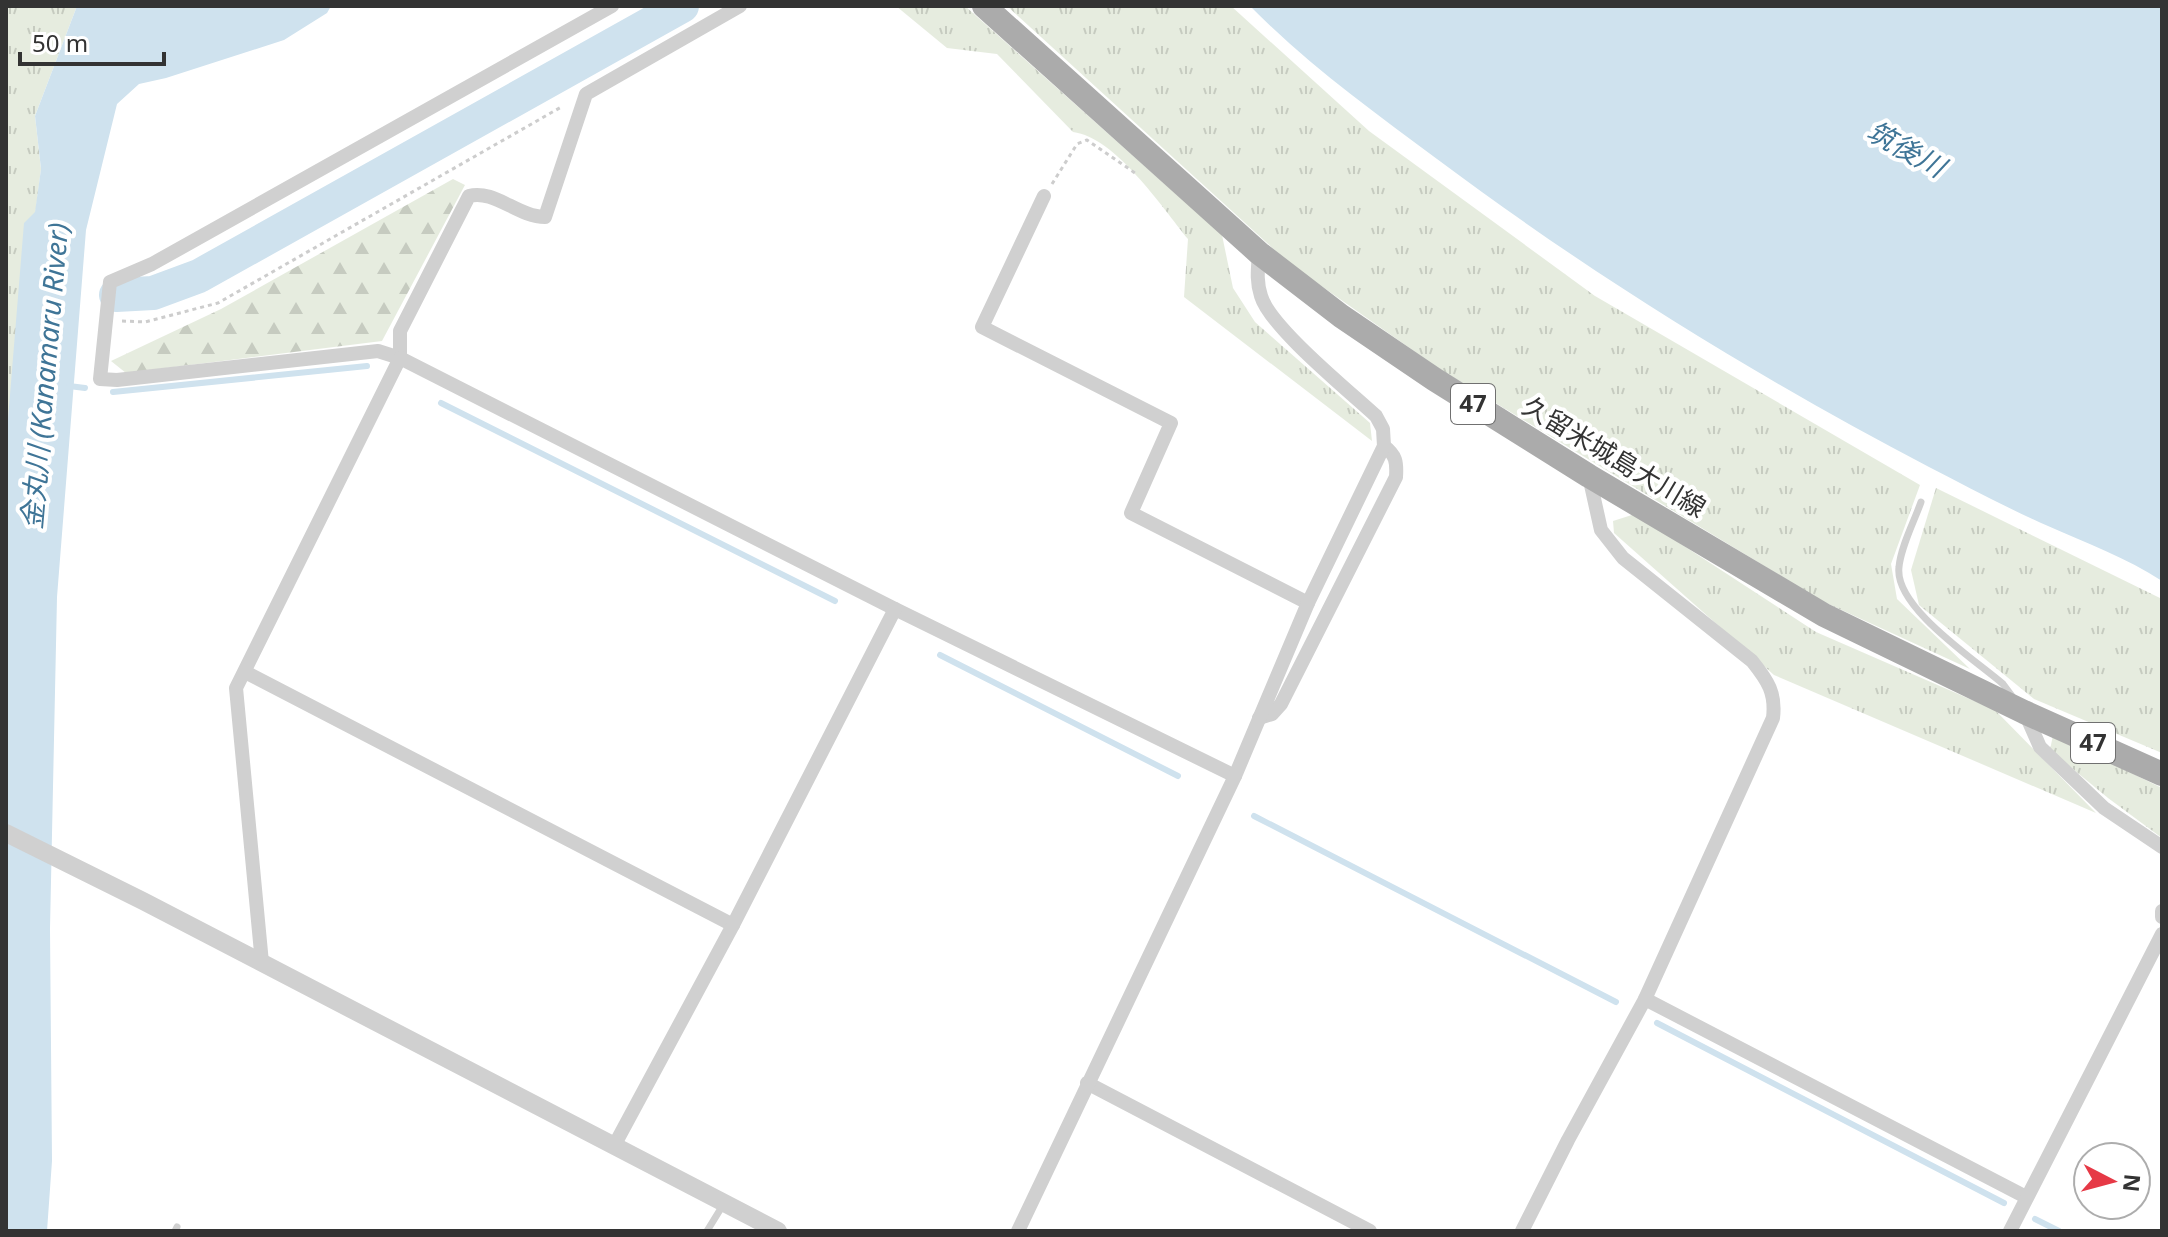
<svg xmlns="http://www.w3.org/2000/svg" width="2168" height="1237" viewBox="0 0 2168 1237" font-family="'Noto Sans','Noto Sans JP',sans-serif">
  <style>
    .grass { fill: url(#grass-tufts) }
    .forest { fill: url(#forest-firs) }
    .water { fill: #cfe2ee }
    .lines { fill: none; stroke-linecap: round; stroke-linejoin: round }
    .stream { stroke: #cfe2ee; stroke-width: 6 }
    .river { stroke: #cfe2ee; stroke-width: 34 }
    .path { stroke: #cdcdcd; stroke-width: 3; stroke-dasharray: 4 4; stroke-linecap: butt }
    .service { stroke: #d0d0d0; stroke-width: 7 }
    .minor { stroke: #d0d0d0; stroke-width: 14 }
    .tertiary { stroke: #d0d0d0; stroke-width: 18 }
    .primary { stroke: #ababab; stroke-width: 24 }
    .labels { text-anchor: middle; stroke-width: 8; stroke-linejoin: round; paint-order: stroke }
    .shield { fill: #fff; stroke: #707070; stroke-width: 2 }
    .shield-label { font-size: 24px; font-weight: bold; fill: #333 }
    .street-label { font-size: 26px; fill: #333; stroke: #fff }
    .water-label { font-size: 28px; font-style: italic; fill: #3f7597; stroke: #fff }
  </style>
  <defs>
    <pattern id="grass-tufts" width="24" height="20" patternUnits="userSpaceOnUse" patternTransform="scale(2)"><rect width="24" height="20" fill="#e6ecdf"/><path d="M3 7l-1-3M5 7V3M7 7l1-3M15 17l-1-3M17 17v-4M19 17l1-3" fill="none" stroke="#c6cbc0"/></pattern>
    <pattern id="forest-firs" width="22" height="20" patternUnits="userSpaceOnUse" patternTransform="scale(2)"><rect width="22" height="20" fill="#e6ecdf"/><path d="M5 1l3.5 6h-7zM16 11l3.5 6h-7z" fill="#c6cbc0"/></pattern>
  </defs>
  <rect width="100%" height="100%" fill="#fff"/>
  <g class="grass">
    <path d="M 7,6 L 77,6 L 35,116 L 41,169 L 6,444 Z"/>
    <path d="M 896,6 L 965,6 L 1222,235 L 1233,288 L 1255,322 L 1370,423 L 1372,441 L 1184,297 L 1188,239 C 1162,207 1115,137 1073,132 L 997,54 L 947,48 Z"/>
    <path d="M 1007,6 L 1231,6 L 1369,131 L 1595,296 L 1920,485 L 1891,564 L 1897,599 L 1970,669 L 1822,601 L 1438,368 L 1290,264 Z"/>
    <path d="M 1936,488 L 2162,599 L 2162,753 L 2034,699 L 1919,605 L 1911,570 Z"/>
    <path d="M 1635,514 L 1816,632 L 1995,710 L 2096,813 L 1774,675 L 1614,533 L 1613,521 Z"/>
    <path d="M 2053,735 L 2162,788 L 2162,838 L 2108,798 L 2050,750 Z"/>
  </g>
  <path class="forest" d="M 453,179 L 465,185 L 382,341 L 126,373 L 111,361 L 221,309 Z"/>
  <g class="water">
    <path d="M 77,6 L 331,6 L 327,13 L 284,40 L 166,78 L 139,84 L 117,104 L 86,230 L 57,597 L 50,929 L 52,1161 L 47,1231 L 6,1231 L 6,444 L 24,223 L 35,212 L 41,169 L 35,116 Z"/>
    <path d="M 1250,6 L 2162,6 L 2162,581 C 2127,558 2086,543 2048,526 C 2007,508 1968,487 1929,467 C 1757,377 1592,275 1437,159 C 1372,111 1306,63 1250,6 Z"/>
  </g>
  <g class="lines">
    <g class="stream">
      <path d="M 69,386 L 85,388"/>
      <path d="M 113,392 L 367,366"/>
      <path d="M 441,403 L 835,601"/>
      <path d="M 940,655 L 1178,776"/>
      <path d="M 1254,816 L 1616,1002"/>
      <path d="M 1657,1023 L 2004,1203"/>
      <path d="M 2035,1219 L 2059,1231"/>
    </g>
    <path class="river" d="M 116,295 L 153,293 L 199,276 L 682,6"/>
    <g class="path">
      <path d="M 1052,184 L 1077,144 L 1087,140 L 1135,173"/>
      <path d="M 122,321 L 145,322 L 218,303 L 563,106"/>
    </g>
    <g class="service">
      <path d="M 1921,502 C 1914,522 1901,546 1899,567 C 1894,607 1974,659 2003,684 L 2012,696"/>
      <path d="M 175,1231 L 177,1227"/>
      <path d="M 707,1231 L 723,1205"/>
    </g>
    <g class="minor">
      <path d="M 612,6 L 152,264 L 110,282 L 100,379 L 117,380 L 378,351 L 400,358 L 400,331 L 469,196 C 494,189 518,217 545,217 L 586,94 L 740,6"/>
      <path d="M 1044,196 L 982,327 L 1171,423 L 1131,513 L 1308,603"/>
      <path d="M 245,672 L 733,925"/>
      <path d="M 2025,713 L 2040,747 L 2104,808 L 2162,847"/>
      <path d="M 1259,718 L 1272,714 L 1281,704 L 1396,477 C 1397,462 1396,455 1384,446"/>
      <path d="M 2162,911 L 2162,917"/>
      <path d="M 262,963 L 236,688 L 400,358 L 895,609 L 1235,776"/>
      <path d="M 1645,999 L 2026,1197"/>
      <path d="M 1087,1083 L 1370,1231"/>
      <path d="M 614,1146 L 733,925 L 895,609"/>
      <path d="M 1018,1231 L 1235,776 L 1308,603 L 1384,446 L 1383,429 L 1376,416 C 1349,391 1270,327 1261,296 C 1256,281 1258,268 1259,253"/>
      <path d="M 1522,1231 L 1568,1140 L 1645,999 L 1773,718 C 1776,693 1768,681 1752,661 L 1623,558 L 1601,530 L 1589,476"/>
      <path d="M 2010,1231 L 2162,934"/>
    </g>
    <path class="tertiary" d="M 6,833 L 143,901 L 778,1231"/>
    <path class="primary" d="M 984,6 L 1259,253 L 1341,316 L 1434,379 L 1589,476 L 1824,615 L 2024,712 L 2162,774"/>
  </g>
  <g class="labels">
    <g class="shield">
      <rect x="1451" y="384" width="44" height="40" rx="6"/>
      <rect x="2071" y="723" width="44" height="40" rx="6"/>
    </g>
    <g class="shield-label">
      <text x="1473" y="412">47</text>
      <text x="2093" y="751">47</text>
    </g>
    <g class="street-label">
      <text transform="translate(1614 457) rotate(31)" y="9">久留米城島大川線</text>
    </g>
    <g class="water-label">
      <text transform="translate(1906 149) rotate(29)" y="10">筑後川</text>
      <text transform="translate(45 376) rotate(-85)" y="10">金丸川 (Kanamaru River)</text>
    </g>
  </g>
  <rect width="2168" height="1237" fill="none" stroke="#333333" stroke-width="16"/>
  <g transform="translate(2112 1181) rotate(96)"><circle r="38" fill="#ffffff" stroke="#adadad" stroke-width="2"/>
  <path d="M0-6L14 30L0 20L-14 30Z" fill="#e63946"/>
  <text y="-12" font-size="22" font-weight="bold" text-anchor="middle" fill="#333333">N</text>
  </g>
  <path d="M20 52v12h144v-12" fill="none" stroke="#333333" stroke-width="4"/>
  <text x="32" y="52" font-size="24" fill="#333333" stroke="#ffffff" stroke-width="6" paint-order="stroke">50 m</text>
</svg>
